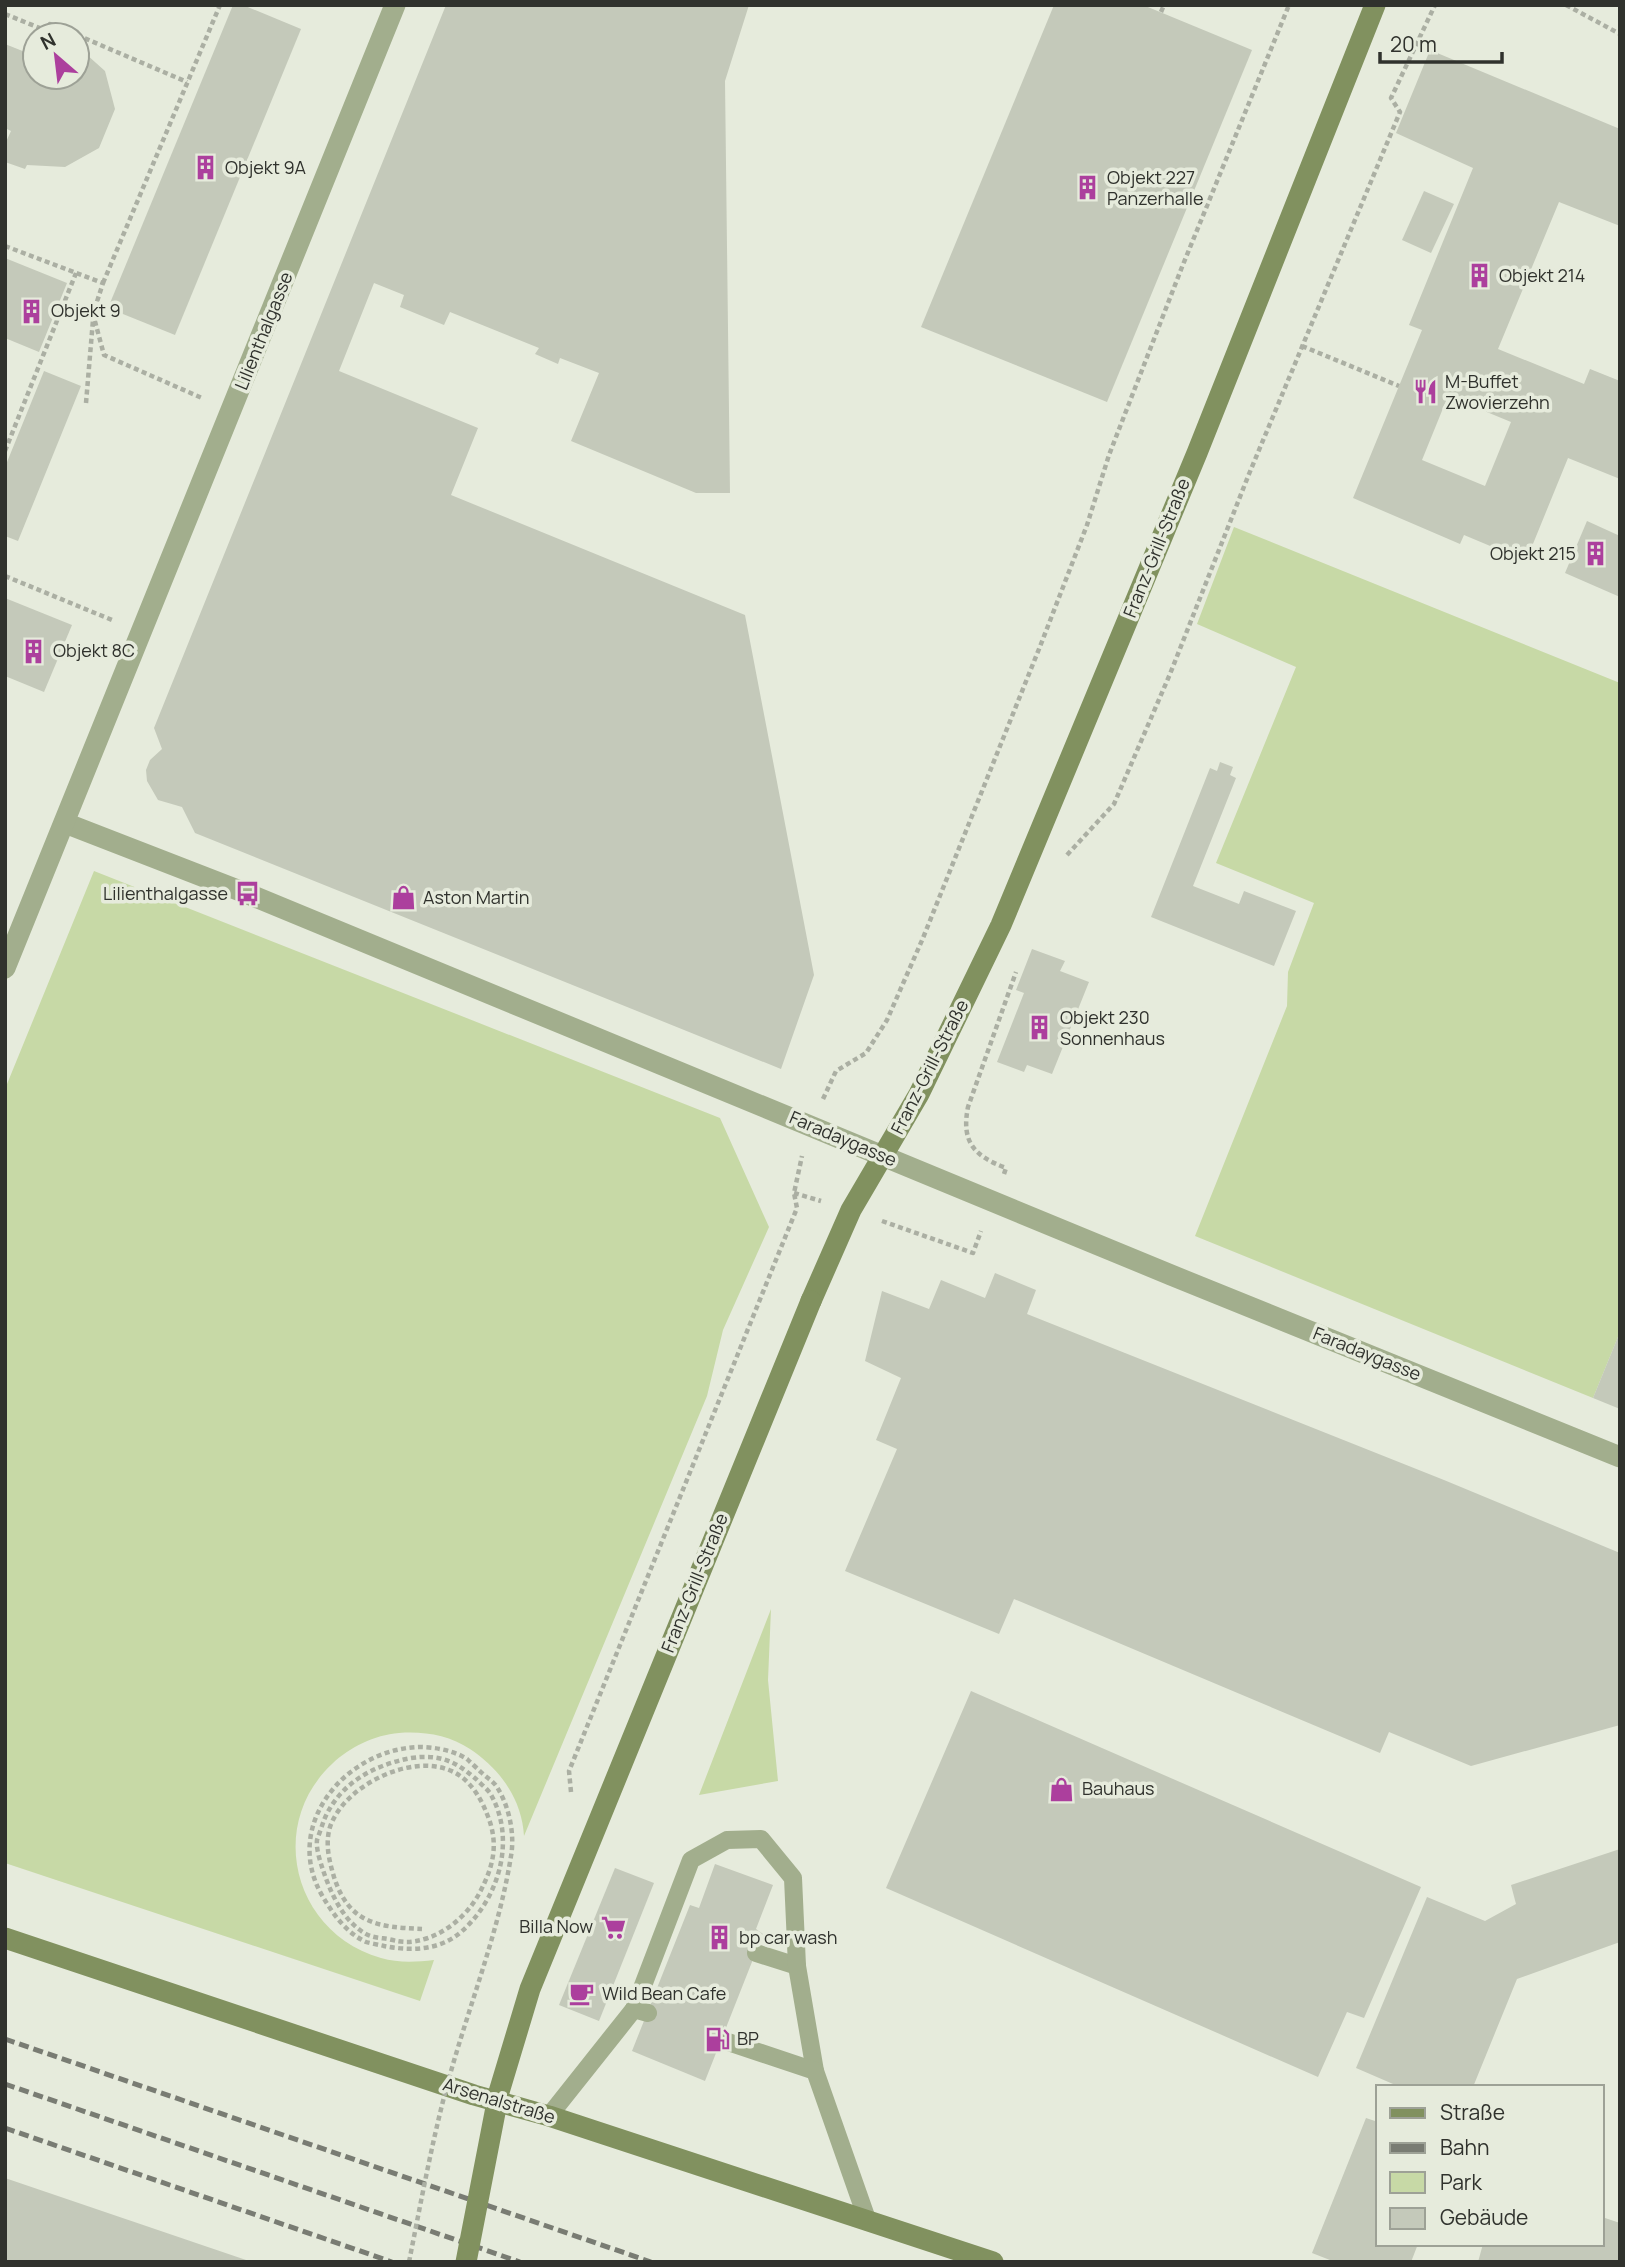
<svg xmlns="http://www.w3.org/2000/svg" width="1625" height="2267" viewBox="0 0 1625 2267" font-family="Manrope,sans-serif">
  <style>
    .green { fill: #c7d9a6 }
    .building { fill: #c4c9ba; fill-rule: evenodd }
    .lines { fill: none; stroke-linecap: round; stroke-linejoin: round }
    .path { stroke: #abafa3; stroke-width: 4.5; stroke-dasharray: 5 3.5; stroke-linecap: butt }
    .lane { stroke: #a2ae8d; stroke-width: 18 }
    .street { stroke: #a2ae8d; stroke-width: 21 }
    .secondary { stroke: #81915f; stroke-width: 21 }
    .rail { stroke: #797c73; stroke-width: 5; stroke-dasharray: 10 5; stroke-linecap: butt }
    .path-bridge { stroke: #abafa3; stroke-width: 4.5; stroke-dasharray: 5 3.5; stroke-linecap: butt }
    .secondary-bridge { stroke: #81915f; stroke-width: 21 }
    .labels { text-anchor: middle; stroke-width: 7; stroke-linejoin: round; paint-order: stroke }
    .poi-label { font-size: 18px; fill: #30322d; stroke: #e6ebdc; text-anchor: start }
    .street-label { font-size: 18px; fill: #30322d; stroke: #e6ebdc }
  </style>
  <rect width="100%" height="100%" fill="#e6ebdc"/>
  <g class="green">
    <path d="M 1234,527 L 1620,683 L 1620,1332 L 1593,1398 L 1195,1236 L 1287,1006 L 1288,972 L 1314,903 L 1216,863 L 1296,667 L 1197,624 Z"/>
    <path d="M 94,871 L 720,1118 L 769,1227 L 723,1330 L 707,1396 L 524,1836 C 522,1799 500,1769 470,1749 C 449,1735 423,1731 399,1733 C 374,1735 350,1747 332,1764 C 266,1826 294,1933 381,1958 C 398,1963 416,1962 434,1960 L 420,2001 L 5,1863 L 5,1089 Z"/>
    <path d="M 771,1609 L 768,1680 L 778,1781 L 699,1795 Z"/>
  </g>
  <g class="building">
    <path d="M 233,5 L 243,5 L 301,29 L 175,335 L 108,308 Z"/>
    <path d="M 446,5 L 749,5 L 725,81 L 730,493 L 696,493 L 571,441 L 599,373 L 560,358 L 558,364 L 535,354 L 539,348 L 450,312 L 444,325 L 400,307 L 404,295 L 374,283 L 339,371 L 478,428 L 451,495 L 745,615 L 814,975 L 781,1069 L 195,833 L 182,807 L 158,800 L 147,781 L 146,770 L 150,760 L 162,749 L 154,728 Z"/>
    <path d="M 1054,5 L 1143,5 L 1252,50 L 1107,402 L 921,327 Z"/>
    <path d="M 5,44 L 35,56 L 35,77 L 77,77 L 77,46 L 105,71 L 115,109 L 99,148 L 65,167 L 27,165 L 25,169 L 5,162 L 5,144 L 11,131 L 5,128 Z"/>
    <path d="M 1430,50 L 1620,129 L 1620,226 L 1559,202 L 1498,349 L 1584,384 L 1590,369 L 1620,381 L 1620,479 L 1568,458 L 1526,561 L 1464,535 L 1460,544 L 1353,498 L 1422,330 L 1409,325 L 1473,168 L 1396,133 ZM 1448,396 L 1511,422 L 1485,486 L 1422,460 Z"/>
    <path d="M 1424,191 L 1454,204 L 1431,253 L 1402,240 Z"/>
    <path d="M 5,258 L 67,283 L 39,352 L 5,338 Z"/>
    <path d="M 44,371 L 81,386 L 18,541 L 5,536 L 5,467 Z"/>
    <path d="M 1587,521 L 1620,536 L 1620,597 L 1565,573 Z"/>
    <path d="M 5,598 L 72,625 L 44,692 L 5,676 Z"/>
    <path d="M 1220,762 L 1233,767 L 1230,775 L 1236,778 L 1193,886 L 1239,904 L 1244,891 L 1296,911 L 1274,966 L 1151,917 L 1210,768 L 1217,771 Z"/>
    <path d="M 1032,949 L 1065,961 L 1060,971 L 1089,982 L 1052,1074 L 1027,1065 L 1024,1072 L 997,1062 L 1024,993 L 1016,990 Z"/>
    <path d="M 995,1273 L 1036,1290 L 1027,1314 L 1444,1480 L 1620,1553 L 1620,1725 L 1471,1766 L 1389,1732 L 1380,1753 L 1014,1599 L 999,1634 L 845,1571 L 897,1449 L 876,1440 L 901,1378 L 865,1361 L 882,1291 L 929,1309 L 941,1280 L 985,1298 Z"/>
    <path d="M 1620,1332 L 1620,1409 L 1593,1398 Z"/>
    <path d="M 971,1691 L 1421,1887 L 1364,2018 L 1347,2012 L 1318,2077 L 886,1888 Z"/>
    <path d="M 1620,1849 L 1620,1942 L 1517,1979 L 1473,2087 L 1400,2087 L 1356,2068 L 1427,1897 L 1485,1921 L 1516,1904 L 1511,1885 Z"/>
    <path d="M 715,1864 L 773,1885 L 756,1929 L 763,1934 L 705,2081 L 632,2051 L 690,1905 L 699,1908 Z"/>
    <path d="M 615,1868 L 654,1883 L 599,2021 L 559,2005 Z"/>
    <path d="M 1366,2118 L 1378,2122 L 1378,2244 L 1418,2244 L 1411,2262 L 1335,2262 L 1312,2253 Z"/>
    <path d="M 5,2178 L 249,2261 L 249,2262 L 5,2262 Z"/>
    <path d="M 1602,2217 L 1620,2223 L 1620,2262 L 1478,2262 L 1483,2244 L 1602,2244 Z"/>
  </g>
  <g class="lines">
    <g class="path">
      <path d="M 1566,5 L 1620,34"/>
      <path d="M 1161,12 L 1164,5"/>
      <path d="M 5,14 L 47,31 L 50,24 L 76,35"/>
      <path d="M 77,35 L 187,82"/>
      <path d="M 5,246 L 103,283 L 93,314 L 104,355 L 202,398"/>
      <path d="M 103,283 L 220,5"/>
      <path d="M 1302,346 L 1399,386"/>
      <path d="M 86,403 L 93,320"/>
      <path d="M 5,451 L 76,273"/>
      <path d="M 5,576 L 112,620"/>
      <path d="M 1067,855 L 1114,804 L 1170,674 L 1249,474 L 1400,112 L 1391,98 L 1435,5"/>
      <path d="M 823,1099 L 836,1071 L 866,1053 L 887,1020 L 923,938 L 1041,644 L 1087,525 L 1109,455 L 1182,267 L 1289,5"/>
      <path d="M 1004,1174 L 1006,1168 C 974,1156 961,1142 968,1107 L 1016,972"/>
      <path d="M 794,1193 L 821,1201"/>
      <path d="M 882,1221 L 973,1253 L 981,1231"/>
      <path d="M 571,1792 L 569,1771 L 797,1208 L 794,1193 L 802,1156"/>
    </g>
    <g class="lane">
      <path d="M 756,1953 L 797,1966"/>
      <path d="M 634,2009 L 691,1860 L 727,1840 L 761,1839 L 793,1878 L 797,1966 L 815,2071"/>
      <path d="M 722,2040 L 815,2071 L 868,2222"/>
      <path d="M 549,2116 L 634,2009 L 648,2013"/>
    </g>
    <g class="street">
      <path d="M 65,823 L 248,894 L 1171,1275 L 1620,1457"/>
      <path d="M 5,968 L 395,5"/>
    </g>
    <g class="secondary">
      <path d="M 811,1301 L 851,1210 L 919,1094 L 1001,925 L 1197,453 L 1375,5"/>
      <path d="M 5,1938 L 474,2095 L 549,2116 L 993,2262"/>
    </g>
    <g class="rail">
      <path d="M 5,2039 L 651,2262"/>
      <path d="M 5,2084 L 520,2262"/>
      <path d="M 5,2128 L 392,2262"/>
    </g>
    <path class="path-bridge" d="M 409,2262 C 421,2202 432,2141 448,2082 C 468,2008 499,1932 511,1856 C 515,1834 509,1806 497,1787 C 493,1781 487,1778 482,1773 C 481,1772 468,1760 467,1759 C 453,1750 434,1747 418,1747 C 344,1750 281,1827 323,1897 C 333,1914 346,1932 364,1941 C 367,1943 381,1945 384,1946 C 410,1951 439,1951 461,1932 C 499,1899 517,1839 490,1793 C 487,1789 480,1783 476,1779 C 455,1761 440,1754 411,1758 C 373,1765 339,1784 324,1820 C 323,1823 318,1837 317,1840 C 316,1849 320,1861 323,1870 C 331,1894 344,1923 368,1935 C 375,1938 382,1938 388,1939 C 404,1943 412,1943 428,1938 C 450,1930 469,1913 480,1892 C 494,1865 499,1843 487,1814 C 480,1796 468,1777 449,1770 C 409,1754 344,1786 330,1827 C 325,1844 329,1860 334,1877 C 349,1924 378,1927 422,1929"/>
    <path class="secondary-bridge" d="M 466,2262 L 499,2092 L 530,1989 L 811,1301"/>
  </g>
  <defs>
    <symbol id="building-bare" viewBox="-9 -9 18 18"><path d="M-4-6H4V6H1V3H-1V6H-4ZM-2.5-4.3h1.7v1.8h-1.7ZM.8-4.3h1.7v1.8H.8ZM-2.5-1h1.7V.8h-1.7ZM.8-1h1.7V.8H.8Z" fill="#ac3f9d" stroke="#e6ebdc" stroke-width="2.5" paint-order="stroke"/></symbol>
    <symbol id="restaurant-bare" viewBox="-9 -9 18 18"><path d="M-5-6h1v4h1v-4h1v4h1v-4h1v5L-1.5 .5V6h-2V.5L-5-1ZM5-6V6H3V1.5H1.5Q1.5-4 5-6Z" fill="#ac3f9d" stroke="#e6ebdc" stroke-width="2.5" paint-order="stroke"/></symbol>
    <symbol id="bus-bare" viewBox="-9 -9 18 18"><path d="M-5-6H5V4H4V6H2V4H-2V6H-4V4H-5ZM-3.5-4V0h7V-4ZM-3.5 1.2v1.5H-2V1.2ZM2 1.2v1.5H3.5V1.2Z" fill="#ac3f9d" stroke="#e6ebdc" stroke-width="2.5" paint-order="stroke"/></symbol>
    <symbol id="shop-bare" viewBox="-9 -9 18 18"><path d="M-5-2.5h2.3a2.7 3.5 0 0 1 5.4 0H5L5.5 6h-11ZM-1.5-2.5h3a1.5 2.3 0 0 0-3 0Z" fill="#ac3f9d" stroke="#e6ebdc" stroke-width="2.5" paint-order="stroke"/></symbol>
    <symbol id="supermarket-bare" viewBox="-9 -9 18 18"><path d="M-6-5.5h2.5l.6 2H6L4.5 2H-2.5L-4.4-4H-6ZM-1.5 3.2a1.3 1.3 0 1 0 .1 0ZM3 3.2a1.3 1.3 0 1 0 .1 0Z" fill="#ac3f9d" stroke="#e6ebdc" stroke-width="2.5" paint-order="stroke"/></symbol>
    <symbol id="cafe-bare" viewBox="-9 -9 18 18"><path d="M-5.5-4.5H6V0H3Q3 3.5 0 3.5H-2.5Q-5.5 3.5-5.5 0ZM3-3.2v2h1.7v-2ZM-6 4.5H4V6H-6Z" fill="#ac3f9d" stroke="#e6ebdc" stroke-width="2.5" paint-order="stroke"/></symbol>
    <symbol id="fuel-bare" viewBox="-9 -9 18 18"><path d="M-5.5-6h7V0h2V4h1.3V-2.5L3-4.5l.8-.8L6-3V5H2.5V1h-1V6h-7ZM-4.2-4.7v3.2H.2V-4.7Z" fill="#ac3f9d" stroke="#e6ebdc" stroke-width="2.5" paint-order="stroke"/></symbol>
  </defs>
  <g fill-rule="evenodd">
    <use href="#building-bare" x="188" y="150" width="35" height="35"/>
    <use href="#building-bare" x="1070" y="170" width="35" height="35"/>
    <use href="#building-bare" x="1462" y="258" width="35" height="35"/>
    <use href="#building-bare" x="14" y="294" width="35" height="35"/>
    <use href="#restaurant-bare" x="1408" y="374" width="35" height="35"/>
    <use href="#building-bare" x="1578" y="536" width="35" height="35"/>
    <use href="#building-bare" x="16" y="634" width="35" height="35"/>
    <use href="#bus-bare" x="230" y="876" width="35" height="35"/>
    <use href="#shop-bare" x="386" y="880" width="35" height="35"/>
    <use href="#building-bare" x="1022" y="1010" width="35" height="35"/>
    <use href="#shop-bare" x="1044" y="1772" width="35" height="35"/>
    <use href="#supermarket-bare" x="596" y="1910" width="35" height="35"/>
    <use href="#building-bare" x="702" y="1920" width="35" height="35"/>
    <use href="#cafe-bare" x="564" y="1976" width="35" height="35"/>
    <use href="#fuel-bare" x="700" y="2022" width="35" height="35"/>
  </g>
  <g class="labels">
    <g class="poi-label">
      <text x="225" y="174">Objekt 9A</text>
      <text x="1107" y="184">Objekt 227<tspan x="1107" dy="21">Panzerhalle</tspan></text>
      <text x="1499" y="282">Objekt 214</text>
      <text x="51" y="317">Objekt 9</text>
      <text x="1445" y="388">M-Buffet<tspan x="1445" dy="21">Zwovierzehn</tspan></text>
      <text x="1576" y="560" text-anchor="end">Objekt 215</text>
      <text x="53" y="657">Objekt 8C</text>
      <text x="228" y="900" text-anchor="end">Lilienthalgasse</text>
      <text x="423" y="904">Aston Martin</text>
      <text x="1060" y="1024">Objekt 230<tspan x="1060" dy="21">Sonnenhaus</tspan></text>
      <text x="1082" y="1795">Bauhaus</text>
      <text x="593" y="1933" text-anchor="end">Billa Now</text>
      <text x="739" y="1944">bp car wash</text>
      <text x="602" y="2000">Wild Bean Cafe</text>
      <text x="737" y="2045">BP</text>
    </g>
    <g class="street-label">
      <text transform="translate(264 331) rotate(-68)" y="6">Lilienthalgasse</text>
      <text transform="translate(1157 548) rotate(-68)" y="6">Franz-Grill-Straße</text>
      <text transform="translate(930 1067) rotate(-63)" y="6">Franz-Grill-Straße</text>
      <text transform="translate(843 1139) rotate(23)" y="6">Faradaygasse</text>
      <text transform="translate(1367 1354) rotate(22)" y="6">Faradaygasse</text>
      <text transform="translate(695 1583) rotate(-68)" y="6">Franz-Grill-Straße</text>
      <text transform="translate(499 2101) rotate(17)" y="6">Arsenalstraße</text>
    </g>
  </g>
  <rect width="1625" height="2267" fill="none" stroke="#30322d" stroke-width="14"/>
  <rect x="1376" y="2085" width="228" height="161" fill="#e6ebdc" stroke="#9da196" stroke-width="2"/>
  <rect x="1390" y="2108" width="35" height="10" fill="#81915f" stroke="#9da196" stroke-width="2"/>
  <text x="1440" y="2120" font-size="21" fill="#30322d">Straße</text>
  <rect x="1390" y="2143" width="35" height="10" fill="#797c73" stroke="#9da196" stroke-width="2"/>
  <text x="1440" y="2155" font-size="21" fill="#30322d">Bahn</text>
  <rect x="1390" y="2172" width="35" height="21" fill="#c7d9a6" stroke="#9da196" stroke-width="2"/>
  <text x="1440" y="2190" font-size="21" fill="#30322d">Park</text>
  <rect x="1390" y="2208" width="35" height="21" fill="#c4c9ba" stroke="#9da196" stroke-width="2"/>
  <text x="1440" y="2225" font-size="21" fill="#30322d">Gebäude</text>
  <g transform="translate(56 56) rotate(332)"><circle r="33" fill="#e6ebdc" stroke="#9da196" stroke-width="2"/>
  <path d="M0-5L12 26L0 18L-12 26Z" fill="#ac3f9d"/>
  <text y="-10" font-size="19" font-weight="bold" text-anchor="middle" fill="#30322d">N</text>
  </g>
  <path d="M1380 52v10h122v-10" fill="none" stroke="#30322d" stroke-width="3.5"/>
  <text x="1390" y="52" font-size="21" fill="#30322d" stroke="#e6ebdc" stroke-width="5" paint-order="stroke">20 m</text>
</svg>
